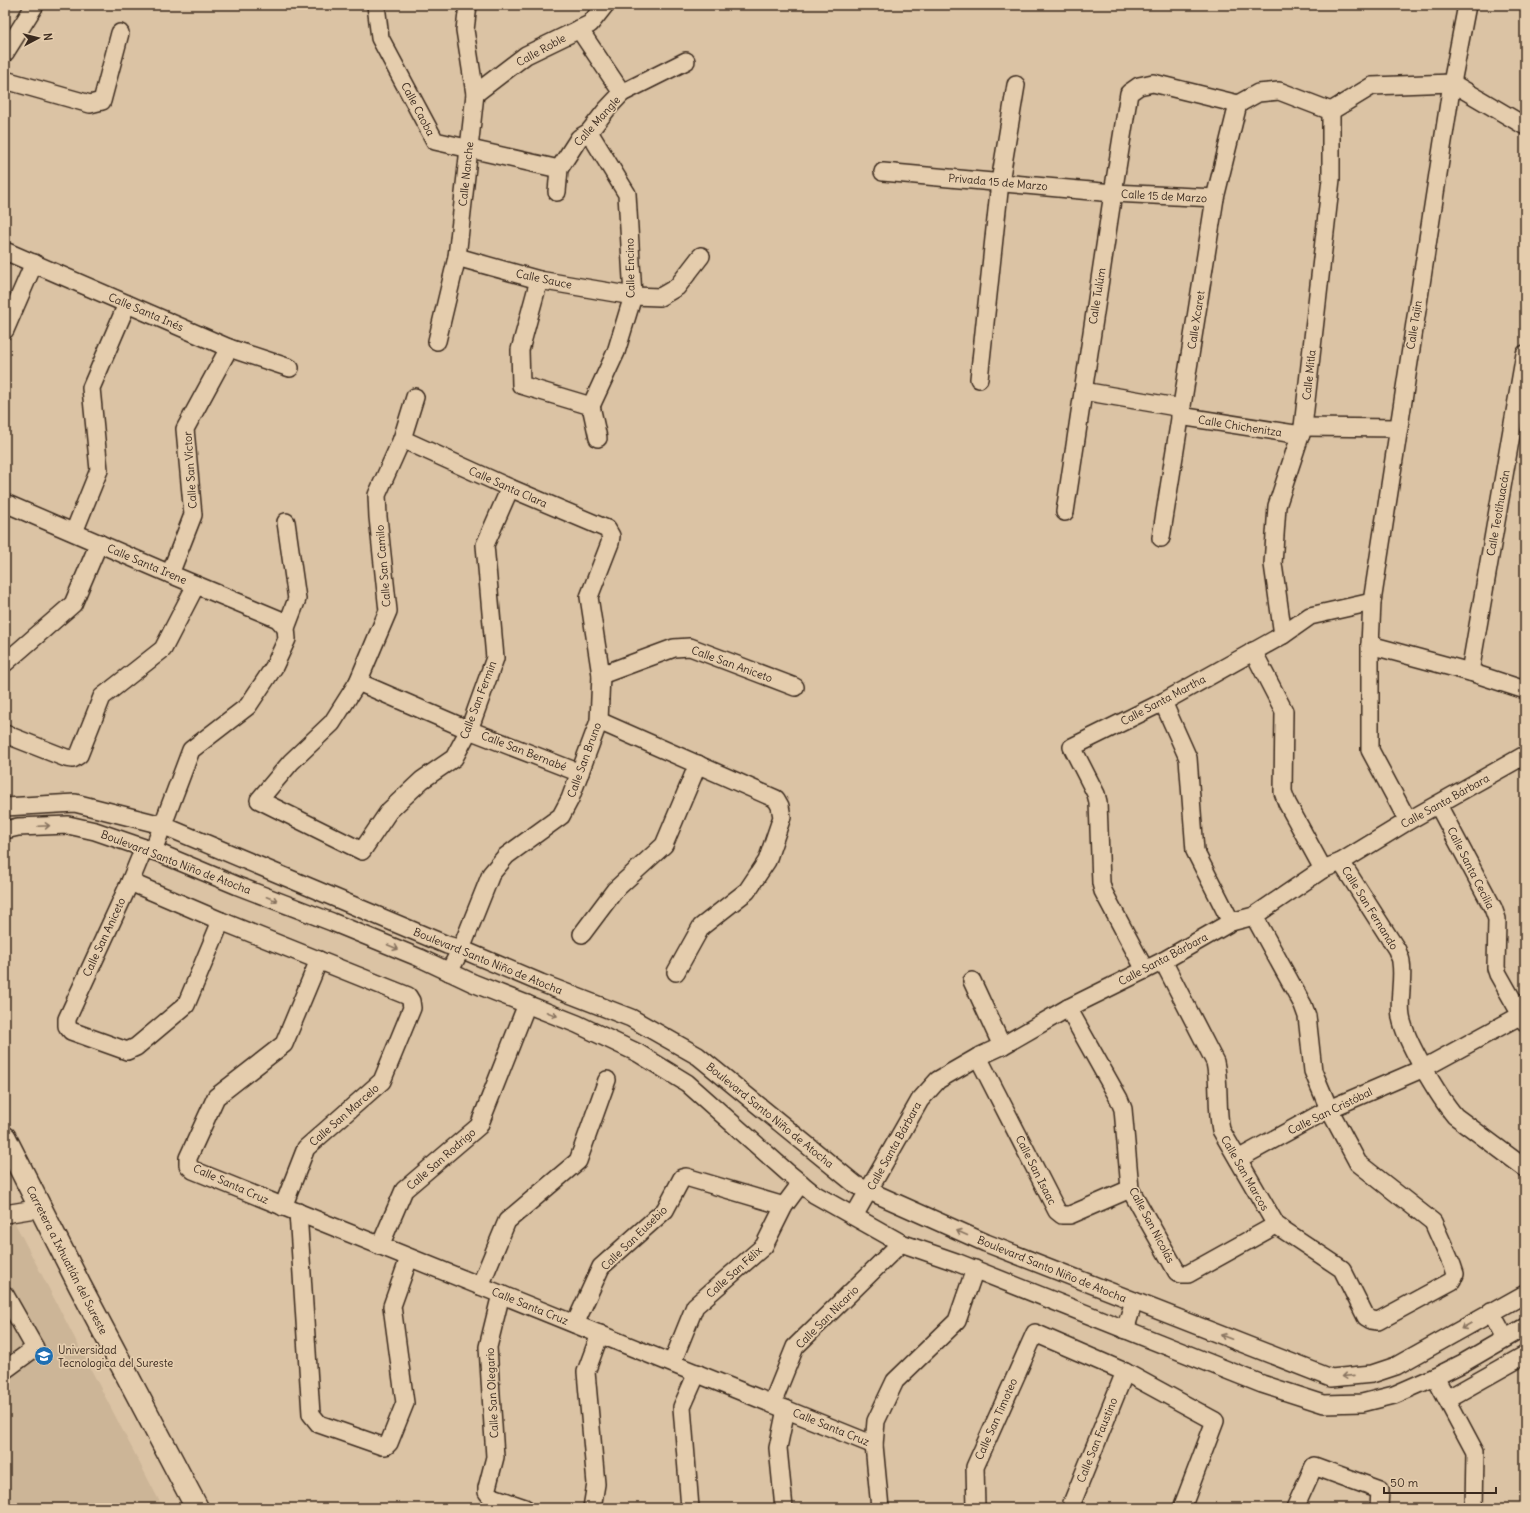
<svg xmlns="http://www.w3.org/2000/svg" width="1530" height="1513" viewBox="0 0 1530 1513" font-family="Delius,sans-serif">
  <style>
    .built { fill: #ccb597 }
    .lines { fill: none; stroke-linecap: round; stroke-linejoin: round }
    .minor-casing { stroke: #3b2a1e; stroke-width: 20 }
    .major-casing { stroke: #3b2a1e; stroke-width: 25 }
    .minor { stroke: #e5cdad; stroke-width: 17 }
    .major { stroke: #e5cdad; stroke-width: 22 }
    .oneway { stroke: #88735e }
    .labels { text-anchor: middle; stroke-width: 3.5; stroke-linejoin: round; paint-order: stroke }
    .street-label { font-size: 11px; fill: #3b2a1e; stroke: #e5cdad }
    .poi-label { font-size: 11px; fill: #3b2a1e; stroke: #e5cdad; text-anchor: start }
  </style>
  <rect width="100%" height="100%" fill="#dbc3a4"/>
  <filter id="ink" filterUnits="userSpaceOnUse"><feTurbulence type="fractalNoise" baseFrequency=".025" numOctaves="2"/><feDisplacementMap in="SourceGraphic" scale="8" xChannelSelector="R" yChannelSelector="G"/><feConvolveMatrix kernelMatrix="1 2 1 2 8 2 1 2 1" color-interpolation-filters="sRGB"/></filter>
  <g filter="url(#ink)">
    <path class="built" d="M 5,1204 L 163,1508 L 5,1508 Z"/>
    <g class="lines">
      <defs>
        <g id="minor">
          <path d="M 376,5 L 380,38 L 435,141 L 559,169"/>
          <path d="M 579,29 L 622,93"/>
          <path d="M 5,53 L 35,5"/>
          <path d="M 5,80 L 90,104 L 102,101 L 120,33"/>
          <path d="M 475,94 L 526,55 L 590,24 L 605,5"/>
          <path d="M 1331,111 L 1372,86 L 1452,83 L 1525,126"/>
          <path d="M 589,132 L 627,194 L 633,296 L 616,352 L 591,406"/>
          <path d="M 883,172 L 1113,193 L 1215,198"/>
          <path d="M 557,192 L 559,169 L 579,138 L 589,132 L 607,109 L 622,93 L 686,61"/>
          <path d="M 5,251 L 229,348 L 290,368"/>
          <path d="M 457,257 L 539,280 L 633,296 L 660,297 L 677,287 L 701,256"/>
          <path d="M 539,280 L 520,350 L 521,385 L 591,406"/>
          <path d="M 5,330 L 34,263"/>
          <path d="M 437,341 L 457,257 L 475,94 L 465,30 L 468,5"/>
          <path d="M 979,379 L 1000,182 L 1016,85"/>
          <path d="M 1083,391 L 1182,408"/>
          <path d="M 415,397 L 402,439 L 377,495 L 378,517 L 388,611 L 358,682 L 332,723 L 291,762 L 259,800 L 362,851 L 389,811 L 422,780 L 454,758 L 469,730 L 495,658 L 485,545 L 510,488"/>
          <path d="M 591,406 L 598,438"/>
          <path d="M 1180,416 L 1301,435"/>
          <path d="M 1303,427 L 1399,428"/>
          <path d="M 402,439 L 510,488 L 607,529 L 611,536 L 610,543 L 589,597 L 601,675 L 599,721 L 570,799 L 561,816 L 506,856 L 491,874 L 461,949 L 449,972"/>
          <path d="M 5,503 L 170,574 L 278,619 L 286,628"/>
          <path d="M 1065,512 L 1113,193 L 1129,93 L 1139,86 L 1153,83 L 1238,104 L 1258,93 L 1279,91 L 1331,111"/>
          <path d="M 74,532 L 99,470 L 91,388 L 127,304"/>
          <path d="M 1161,538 L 1215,198 L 1238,104"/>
          <path d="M 170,574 L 193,515 L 185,429 L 229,348"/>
          <path d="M 1283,635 L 1273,564 L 1277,506 L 1303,427 L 1331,179 L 1331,111"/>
          <path d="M 1370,645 L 1470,672 L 1525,690"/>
          <path d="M 1253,651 L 1284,711 L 1283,792 L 1287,803 L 1323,869"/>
          <path d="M 5,663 L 73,604 L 99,543"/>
          <path d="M 1470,672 L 1525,354"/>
          <path d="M 601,675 L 674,648 L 690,647 L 795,687"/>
          <path d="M 358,682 L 469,730 L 580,773"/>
          <path d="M 1163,702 L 1188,758 L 1195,851 L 1231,922"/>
          <path d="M 599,721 L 776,799 L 780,806 L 782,817 L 767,861 L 747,891 L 701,927 L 676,972"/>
          <path d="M 5,734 L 66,758 L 73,759 L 79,755 L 102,697 L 163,649 L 196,585"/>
          <path d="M 1438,805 L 1493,908 L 1497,919 L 1496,968 L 1498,974 L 1525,1022"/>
          <path d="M 5,807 L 75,803 L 162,825 L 447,945 L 461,949 L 541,983 L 631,1018 L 698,1056 L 856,1185 L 986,1243 L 1331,1378 L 1372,1374 L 1396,1366 L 1525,1294"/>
          <path d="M 1408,821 L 1370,750 L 1370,645 L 1372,602 L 1452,83 L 1467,5"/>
          <path d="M 5,830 L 18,827 L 68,825 L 95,831 L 159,853 L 238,886 L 332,922 L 420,958 L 473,983 L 577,1024 L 638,1053 L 687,1083 L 787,1172 L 814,1194 L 901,1243 L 956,1262 L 1262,1384 L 1324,1404 L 1362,1403 L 1394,1395 L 1435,1377 L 1463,1363 L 1525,1327"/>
          <path d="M 144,848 L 130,882 L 67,1019 L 67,1026 L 71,1031 L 127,1051 L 136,1047 L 186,1005 L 221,921"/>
          <path d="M 153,851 L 191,750 L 248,706 L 274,667 L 287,639 L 286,628 L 297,599 L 286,522"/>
          <path d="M 1341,862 L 1397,950 C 1398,954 1401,958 1401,962 C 1404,980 1398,999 1401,1017 C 1405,1041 1439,1097 1455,1116 L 1525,1168"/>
          <path d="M 130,882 L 221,921 L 408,996 L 411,1001 L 412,1008 L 382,1081 L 306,1148 L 283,1207"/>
          <path d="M 582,934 L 615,890 L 664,845 L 698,764"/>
          <path d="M 319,960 L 284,1044 L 216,1097 L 188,1158 L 188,1165 L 193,1170 L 874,1445"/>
          <path d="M 1163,961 L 1215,1062 C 1220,1084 1216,1107 1221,1130 L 1276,1225 L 1342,1269 L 1366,1317 L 1371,1320 L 1378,1321 L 1452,1281 L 1455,1274 L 1452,1265 L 1433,1222 L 1358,1163 L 1329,1109 L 1313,1071 L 1307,1016 L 1303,1005 L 1254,916"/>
          <path d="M 1145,970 L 1103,891 L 1101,883 L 1098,802 L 1096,794 L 1072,747 L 1163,702 L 1283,635 L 1310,616 L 1372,602"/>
          <path d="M 972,981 L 1002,1046"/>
          <path d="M 1068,1008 L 1119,1099 L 1123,1109 L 1130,1189 L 1177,1272 L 1181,1274 L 1188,1274 L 1276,1225"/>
          <path d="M 978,1057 L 1057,1211 L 1062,1215 L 1070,1215 L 1130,1189"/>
          <path d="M 1238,1159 L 1329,1109 L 1424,1068 L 1525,1013"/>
          <path d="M 298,1212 L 311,1414 L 319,1424 L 382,1446 L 386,1446 L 389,1443 L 405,1403 L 392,1306 L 409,1258"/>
          <path d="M 5,1214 L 41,1208"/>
          <path d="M 854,1216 L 920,1100 L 938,1080 L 978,1057 L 1002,1046 L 1068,1008 L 1163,961 L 1231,922 L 1254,916 L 1323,869 L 1341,862 L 1408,821 L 1525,755"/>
          <path d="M 380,1246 L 404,1190 L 479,1126 L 527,1004"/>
          <path d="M 480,1286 L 507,1221 L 578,1161 L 607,1080"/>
          <path d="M 501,1294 L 488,1347 L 495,1457 L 487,1488 L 487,1492 L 490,1496 L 525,1508"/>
          <path d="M 5,1295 L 35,1348 L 5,1370"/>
          <path d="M 1491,1312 L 1505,1338"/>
          <path d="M 575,1324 L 601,1267 L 665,1210 L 682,1178 L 686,1177 L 784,1206"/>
          <path d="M 1125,1330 L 1134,1301"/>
          <path d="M 672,1363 L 695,1306 L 764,1246 L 784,1206 L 801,1183"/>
          <path d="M 1435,1377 L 1475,1452 L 1474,1508"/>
          <path d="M 1447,1399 L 1525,1355"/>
          <path d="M 772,1404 L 795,1347 L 901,1243"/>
          <path d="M 592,1508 L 596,1484 L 586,1372 L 600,1334"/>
          <path d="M 690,1508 L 682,1407 L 697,1373"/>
          <path d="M 784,1508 L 778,1448 L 786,1409"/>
          <path d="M 880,1508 L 874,1445 L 876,1421 L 895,1381 L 957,1321 L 975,1269"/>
          <path d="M 976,1508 L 975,1467 L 1035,1333 L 1125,1372 L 1215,1421 L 1182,1508"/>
          <path d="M 1072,1508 L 1072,1503 L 1125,1372"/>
          <path d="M 1295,1508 L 1314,1466 L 1380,1490 L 1379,1508"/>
        </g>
        <path id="major" d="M 5,1138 L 80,1286 L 197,1508"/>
      </defs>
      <use href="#minor" class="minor-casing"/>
      <use href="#major" class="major-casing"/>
      <use href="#minor" class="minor"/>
      <use href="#major" class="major"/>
    </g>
    <defs><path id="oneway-shaft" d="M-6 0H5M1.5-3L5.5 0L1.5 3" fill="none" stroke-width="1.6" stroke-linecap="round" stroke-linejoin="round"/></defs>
    <g class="oneway">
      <use href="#oneway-shaft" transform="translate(44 826) rotate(-3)"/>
      <use href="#oneway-shaft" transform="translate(272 899) rotate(21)"/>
      <use href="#oneway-shaft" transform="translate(393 947) rotate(23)"/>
      <use href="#oneway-shaft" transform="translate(552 1014) rotate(22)"/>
      <use href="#oneway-shaft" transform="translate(962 1233) rotate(-156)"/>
      <use href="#oneway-shaft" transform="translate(1466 1326) rotate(150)"/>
      <use href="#oneway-shaft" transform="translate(1226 1337) rotate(-159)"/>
      <use href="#oneway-shaft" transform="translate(1348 1376) rotate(174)"/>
    </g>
  </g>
  <defs>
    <symbol id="university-disc" viewBox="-11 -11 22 22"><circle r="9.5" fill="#1f6fb2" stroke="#e5cdad"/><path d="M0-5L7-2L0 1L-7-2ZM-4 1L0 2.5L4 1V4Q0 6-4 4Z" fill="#fff"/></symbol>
  </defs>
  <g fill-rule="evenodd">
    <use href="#university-disc" x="33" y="1345" width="22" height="22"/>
  </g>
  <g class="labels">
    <g class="street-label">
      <text transform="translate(541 50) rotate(-29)" y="4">Calle Roble</text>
      <text transform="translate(418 109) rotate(62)" y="4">Calle Caoba</text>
      <text transform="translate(597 121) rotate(-48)" y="4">Calle Mangle</text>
      <text transform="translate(466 174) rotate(-84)" y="4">Calle Nanche</text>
      <text transform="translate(998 182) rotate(5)" y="4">Privada 15 de Marzo</text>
      <text transform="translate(1164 196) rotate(3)" y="4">Calle 15 de Marzo</text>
      <text transform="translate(630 268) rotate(-91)" y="4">Calle Encino</text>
      <text transform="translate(544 279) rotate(12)" y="4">Calle Sauce</text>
      <text transform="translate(1097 296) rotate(-81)" y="4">Calle Tulúm</text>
      <text transform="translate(146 312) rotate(23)" y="4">Calle Santa Inés</text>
      <text transform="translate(1196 320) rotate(-81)" y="4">Calle Xcaret</text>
      <text transform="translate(1414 325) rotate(-81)" y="4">Calle Tajín</text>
      <text transform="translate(1309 375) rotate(-84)" y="4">Calle Mitla</text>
      <text transform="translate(1240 426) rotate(9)" y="4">Calle Chichenitza</text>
      <text transform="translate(190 470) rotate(-94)" y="4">Calle San Víctor</text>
      <text transform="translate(508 487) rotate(24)" y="4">Calle Santa Clara</text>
      <text transform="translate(1498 513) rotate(-80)" y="4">Calle Teotihuacán</text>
      <text transform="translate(147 564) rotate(23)" y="4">Calle Santa Irene</text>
      <text transform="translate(383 566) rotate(-95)" y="4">Calle San Camilo</text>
      <text transform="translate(732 664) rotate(20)" y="4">Calle San Aniceto</text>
      <text transform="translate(478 700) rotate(-69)" y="4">Calle San Fermin</text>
      <text transform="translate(1163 700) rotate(-28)" y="4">Calle Santa Martha</text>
      <text transform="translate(524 751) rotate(21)" y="4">Calle San Bernabé</text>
      <text transform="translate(584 760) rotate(-70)" y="4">Calle San Bruno</text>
      <text transform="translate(1445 801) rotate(-29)" y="4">Calle Santa Bárbara</text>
      <text transform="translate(176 862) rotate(21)" y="4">Boulevard Santo Niño de Atocha</text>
      <text transform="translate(1471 868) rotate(63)" y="4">Calle Santa Cecilia</text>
      <text transform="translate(1370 908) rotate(58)" y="4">Calle San Fernando</text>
      <text transform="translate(104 937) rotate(-65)" y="4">Calle San Aniceto</text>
      <text transform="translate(1163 959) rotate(-28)" y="4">Calle Santa Bárbara</text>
      <text transform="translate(488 961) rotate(22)" y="4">Boulevard Santo Niño de Atocha</text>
      <text transform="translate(1330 1111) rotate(-26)" y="4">Calle San Cristóbal</text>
      <text transform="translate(344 1115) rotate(-41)" y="4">Calle San Marcelo</text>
      <text transform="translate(770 1115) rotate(39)" y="4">Boulevard Santo Niño de Atocha</text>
      <text transform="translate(894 1146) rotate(-61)" y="4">Calle Santa Bárbara</text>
      <text transform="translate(441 1159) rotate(-41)" y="4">Calle San Rodrigo</text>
      <text transform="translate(1036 1170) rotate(63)" y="4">Calle San Isaac</text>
      <text transform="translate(1245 1173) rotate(60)" y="4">Calle San Marcos</text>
      <text transform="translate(231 1184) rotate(24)" y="4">Calle Santa Cruz</text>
      <text transform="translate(1152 1225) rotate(62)" y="4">Calle San Nicolás</text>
      <text transform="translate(634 1238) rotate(-44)" y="4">Calle San Eusebio</text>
      <text transform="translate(67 1260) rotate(63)" y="4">Carretera a Ixhuatlán del Sureste</text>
      <text transform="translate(1052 1269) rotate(22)" y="4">Boulevard Santo Niño de Atocha</text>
      <text transform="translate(734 1272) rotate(-42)" y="4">Calle San Félix</text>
      <text transform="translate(530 1306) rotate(22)" y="4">Calle Santa Cruz</text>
      <text transform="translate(827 1317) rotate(-45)" y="4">Calle San Nicario</text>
      <text transform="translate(492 1393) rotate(-93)" y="4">Calle San Olegario</text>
      <text transform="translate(996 1419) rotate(-66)" y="4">Calle San Timoteo</text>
      <text transform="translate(831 1427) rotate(22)" y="4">Calle Santa Cruz</text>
      <text transform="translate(1097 1440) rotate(-68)" y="4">Calle San Faustino</text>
    </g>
    <g class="poi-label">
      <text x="58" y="1354">Universidad<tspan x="58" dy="13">Tecnologica del Sureste</tspan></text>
    </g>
  </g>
  <rect width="1530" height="1513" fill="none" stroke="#e5cdad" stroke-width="20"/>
  <rect x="10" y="10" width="1510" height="1493" fill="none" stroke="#3b2a1e" stroke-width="1.5" filter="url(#ink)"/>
  <g transform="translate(38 38) rotate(83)" stroke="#e5cdad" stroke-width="3" paint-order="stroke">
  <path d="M0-3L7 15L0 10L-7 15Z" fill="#3b2a1e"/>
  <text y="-6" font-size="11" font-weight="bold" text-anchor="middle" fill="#3b2a1e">N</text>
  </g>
  <path d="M1384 1487v6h112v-6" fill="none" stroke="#3b2a1e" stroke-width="2"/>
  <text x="1390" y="1487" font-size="12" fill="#3b2a1e" stroke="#e5cdad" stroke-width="3" paint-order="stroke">50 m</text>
</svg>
